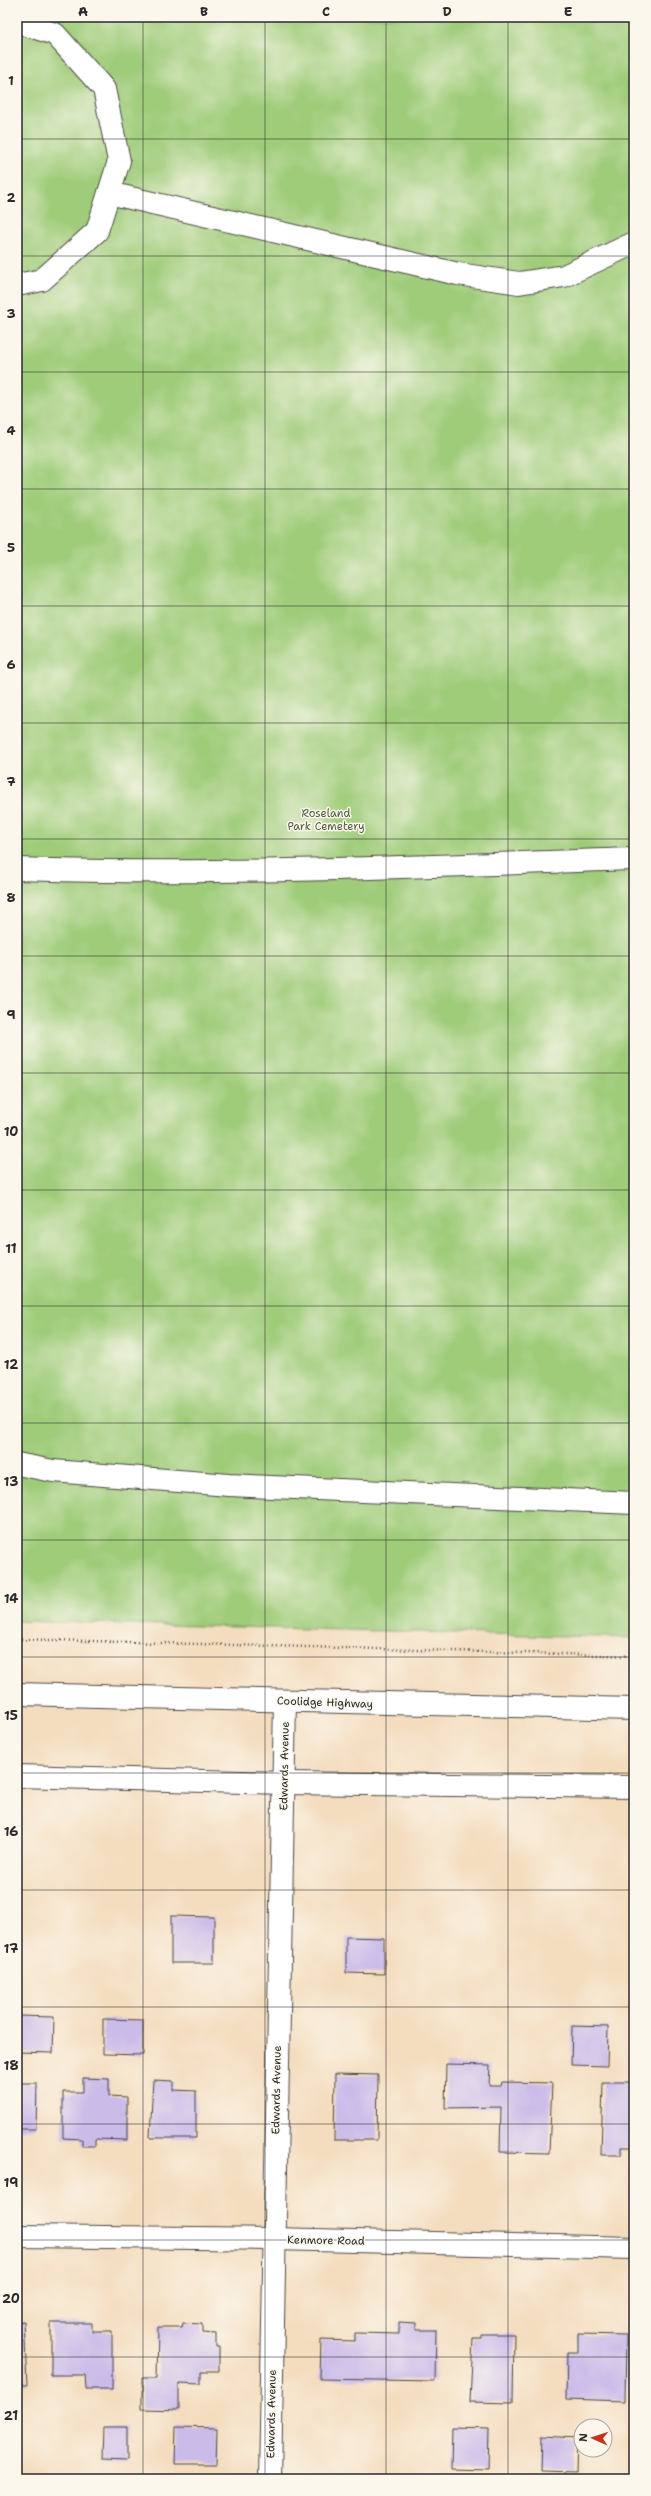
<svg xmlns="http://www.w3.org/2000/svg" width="651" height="2496" viewBox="0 0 651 2496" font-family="'Shantell Sans',sans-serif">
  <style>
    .green { fill: #9fcc79; stroke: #657c52 }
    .building { fill: #cbbbe9 }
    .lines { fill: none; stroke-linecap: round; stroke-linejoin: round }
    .minor-casing { stroke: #494641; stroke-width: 24 }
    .major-casing { stroke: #494641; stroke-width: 24 }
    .path { stroke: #494641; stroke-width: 2.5; stroke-dasharray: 1 3; stroke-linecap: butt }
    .minor { stroke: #fff; stroke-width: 22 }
    .major { stroke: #fff; stroke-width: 22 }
    .grid { fill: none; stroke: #2b2b2b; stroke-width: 1; stroke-opacity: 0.55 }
    .labels { text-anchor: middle; stroke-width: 3; stroke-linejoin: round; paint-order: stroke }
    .park-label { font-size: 11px; fill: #4e5b42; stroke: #fbf7ec }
    .street-label { font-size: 11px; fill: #2b2b2b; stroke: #fbf7ec }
    .neatline { fill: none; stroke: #2b2b2b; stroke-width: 1.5 }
    .grid-label { font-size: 13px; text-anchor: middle; font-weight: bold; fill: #2b2b2b }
  </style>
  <rect width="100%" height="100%" fill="#fbf7ec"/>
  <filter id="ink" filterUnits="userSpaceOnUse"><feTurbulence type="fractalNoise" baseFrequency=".025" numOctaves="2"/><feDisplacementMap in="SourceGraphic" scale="8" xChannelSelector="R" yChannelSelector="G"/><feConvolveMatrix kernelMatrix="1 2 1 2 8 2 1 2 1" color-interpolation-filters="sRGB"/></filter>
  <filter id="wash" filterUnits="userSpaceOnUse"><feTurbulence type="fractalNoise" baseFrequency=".012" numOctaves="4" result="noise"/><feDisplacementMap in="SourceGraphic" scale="16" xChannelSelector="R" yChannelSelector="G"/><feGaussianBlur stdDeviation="0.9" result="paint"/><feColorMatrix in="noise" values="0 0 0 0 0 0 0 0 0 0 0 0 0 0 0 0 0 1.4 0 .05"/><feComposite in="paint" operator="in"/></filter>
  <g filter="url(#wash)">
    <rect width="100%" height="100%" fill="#f4ddbf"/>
    <path class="green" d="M 17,17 L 634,17 L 634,1638 L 17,1621 Z"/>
    <g id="blocks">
      <g class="building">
        <path d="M 171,1916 L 214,1917 L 214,1963 L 171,1963 Z"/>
        <path d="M 346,1937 L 384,1938 L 384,1974 L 346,1973 Z"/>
        <path d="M 17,2016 L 54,2017 L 53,2053 L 17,2052 Z"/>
        <path d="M 103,2019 L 143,2020 L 143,2055 L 103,2054 Z"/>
        <path d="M 572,2026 L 608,2027 L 607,2066 L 571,2065 Z"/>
        <path d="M 446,2064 L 490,2065 L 489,2086 L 501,2086 L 502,2082 L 552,2083 L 549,2153 L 500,2152 L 501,2107 L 445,2108 Z"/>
        <path d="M 335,2074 L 378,2075 L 377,2140 L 334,2140 Z"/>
        <path d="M 83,2078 L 109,2079 L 109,2096 L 127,2097 L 127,2140 L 95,2139 L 95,2146 L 82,2146 L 82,2139 L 63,2138 L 63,2092 L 83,2092 Z"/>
        <path d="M 153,2080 L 173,2081 L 173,2090 L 196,2091 L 196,2138 L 150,2138 Z"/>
        <path d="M 603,2082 L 634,2082 L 634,2147 L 621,2147 L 621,2155 L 601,2155 Z"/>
        <path d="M 17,2083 L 37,2083 L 36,2129 L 17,2129 Z"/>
        <path d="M 24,2321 L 27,2385 L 17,2385 L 17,2322 Z"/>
        <path d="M 399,2322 L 416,2323 L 416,2330 L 436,2330 L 435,2381 L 320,2379 L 321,2340 L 355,2341 L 355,2333 L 399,2334 Z"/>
        <path d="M 51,2323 L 92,2323 L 92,2331 L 112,2331 L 112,2389 L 86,2389 L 85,2375 L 51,2375 Z"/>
        <path d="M 183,2323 L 202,2324 L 202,2333 L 216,2334 L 216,2347 L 219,2347 L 219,2371 L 201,2371 L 201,2384 L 179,2383 L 179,2410 L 142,2409 L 142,2378 L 157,2378 L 158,2327 L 182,2327 Z"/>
        <path d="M 481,2334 L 514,2334 L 513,2403 L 470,2402 L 473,2338 L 481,2338 Z"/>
        <path d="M 578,2334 L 626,2335 L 625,2401 L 566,2399 L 567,2352 L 578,2352 Z"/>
        <path d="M 103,2427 L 127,2427 L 127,2461 L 102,2460 Z"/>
        <path d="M 176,2427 L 217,2428 L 216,2464 L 175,2464 Z"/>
        <path d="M 452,2428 L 489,2429 L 488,2470 L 451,2469 Z"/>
        <path d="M 542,2436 L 577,2438 L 576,2472 L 541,2471 Z"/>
      </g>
    </g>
  </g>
  <g filter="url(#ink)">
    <use href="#blocks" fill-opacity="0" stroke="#494641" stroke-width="1"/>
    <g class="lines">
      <defs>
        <g id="minor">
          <path d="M 17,22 L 55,34 L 104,89 L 119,161 L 97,231 L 42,280 L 17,285"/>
          <path d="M 109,193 L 458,274 L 519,283 L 564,276 L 634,243"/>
          <path d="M 17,869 C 223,876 428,866 634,859"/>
          <path d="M 17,1464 L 53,1471 L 229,1485 L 634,1503"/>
          <path d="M 17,2236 L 274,2239 L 634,2248"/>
          <path d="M 270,2479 L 285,1701"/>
        </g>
        <g id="major">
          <path d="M 17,1694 L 634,1709"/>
          <path d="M 17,1776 L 283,1783 L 634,1787"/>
        </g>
      </defs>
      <use href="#minor" class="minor-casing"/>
      <use href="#major" class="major-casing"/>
      <path class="path" d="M 17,1639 L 634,1656"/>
      <use href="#minor" class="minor"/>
      <use href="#major" class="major"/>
    </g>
  </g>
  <path class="grid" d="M 143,17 L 143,2479M 265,17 L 265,2479M 386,17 L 386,2479M 508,17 L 508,2479M 17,139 L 634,139M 17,256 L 634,256M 17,372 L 634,372M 17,489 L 634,489M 17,606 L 634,606M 17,723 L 634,723M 17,839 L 634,839M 17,956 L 634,956M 17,1073 L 634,1073M 17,1190 L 634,1190M 17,1306 L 634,1306M 17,1423 L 634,1423M 17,1540 L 634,1540M 17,1657 L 634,1657M 17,1773 L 634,1773M 17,1890 L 634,1890M 17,2007 L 634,2007M 17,2124 L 634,2124M 17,2240 L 634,2240M 17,2357 L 634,2357"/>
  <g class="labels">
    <g class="park-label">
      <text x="326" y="817">Roseland<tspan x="326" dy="13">Park Cemetery</tspan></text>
    </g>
    <g class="street-label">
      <text transform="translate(325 1702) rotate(2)" y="4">Coolidge Highway</text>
      <text transform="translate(284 1766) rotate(-89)" y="4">Edwards Avenue</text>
      <text transform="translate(276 2090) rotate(-89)" y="4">Edwards Avenue</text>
      <text transform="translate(326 2240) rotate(1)" y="4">Kenmore Road</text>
      <text transform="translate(271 2414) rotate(-89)" y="4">Edwards Avenue</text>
    </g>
  </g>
  <rect width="651" height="2496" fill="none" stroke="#fbf7ec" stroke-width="44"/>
  <g transform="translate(593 2438) rotate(273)"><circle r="19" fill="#fbf7ec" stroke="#a8a59f"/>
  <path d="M0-3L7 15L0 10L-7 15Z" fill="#c8321e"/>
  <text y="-6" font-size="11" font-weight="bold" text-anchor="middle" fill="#2b2b2b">N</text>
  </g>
  <rect x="22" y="22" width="607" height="2452" class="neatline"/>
  <g class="grid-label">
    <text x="83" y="16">A</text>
    <text x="204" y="16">B</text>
    <text x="326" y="16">C</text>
    <text x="447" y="16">D</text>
    <text x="568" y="16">E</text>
    <text x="11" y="85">1</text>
    <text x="11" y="202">2</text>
    <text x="11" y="318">3</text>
    <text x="11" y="435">4</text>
    <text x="11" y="552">5</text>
    <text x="11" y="669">6</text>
    <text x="11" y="786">7</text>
    <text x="11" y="902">8</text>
    <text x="11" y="1019">9</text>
    <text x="11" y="1136">10</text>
    <text x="11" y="1253">11</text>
    <text x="11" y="1369">12</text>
    <text x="11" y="1486">13</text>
    <text x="11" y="1603">14</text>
    <text x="11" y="1720">15</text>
    <text x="11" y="1836">16</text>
    <text x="11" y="1953">17</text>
    <text x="11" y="2070">18</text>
    <text x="11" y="2187">19</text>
    <text x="11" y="2303">20</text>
    <text x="11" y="2420">21</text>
  </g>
</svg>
